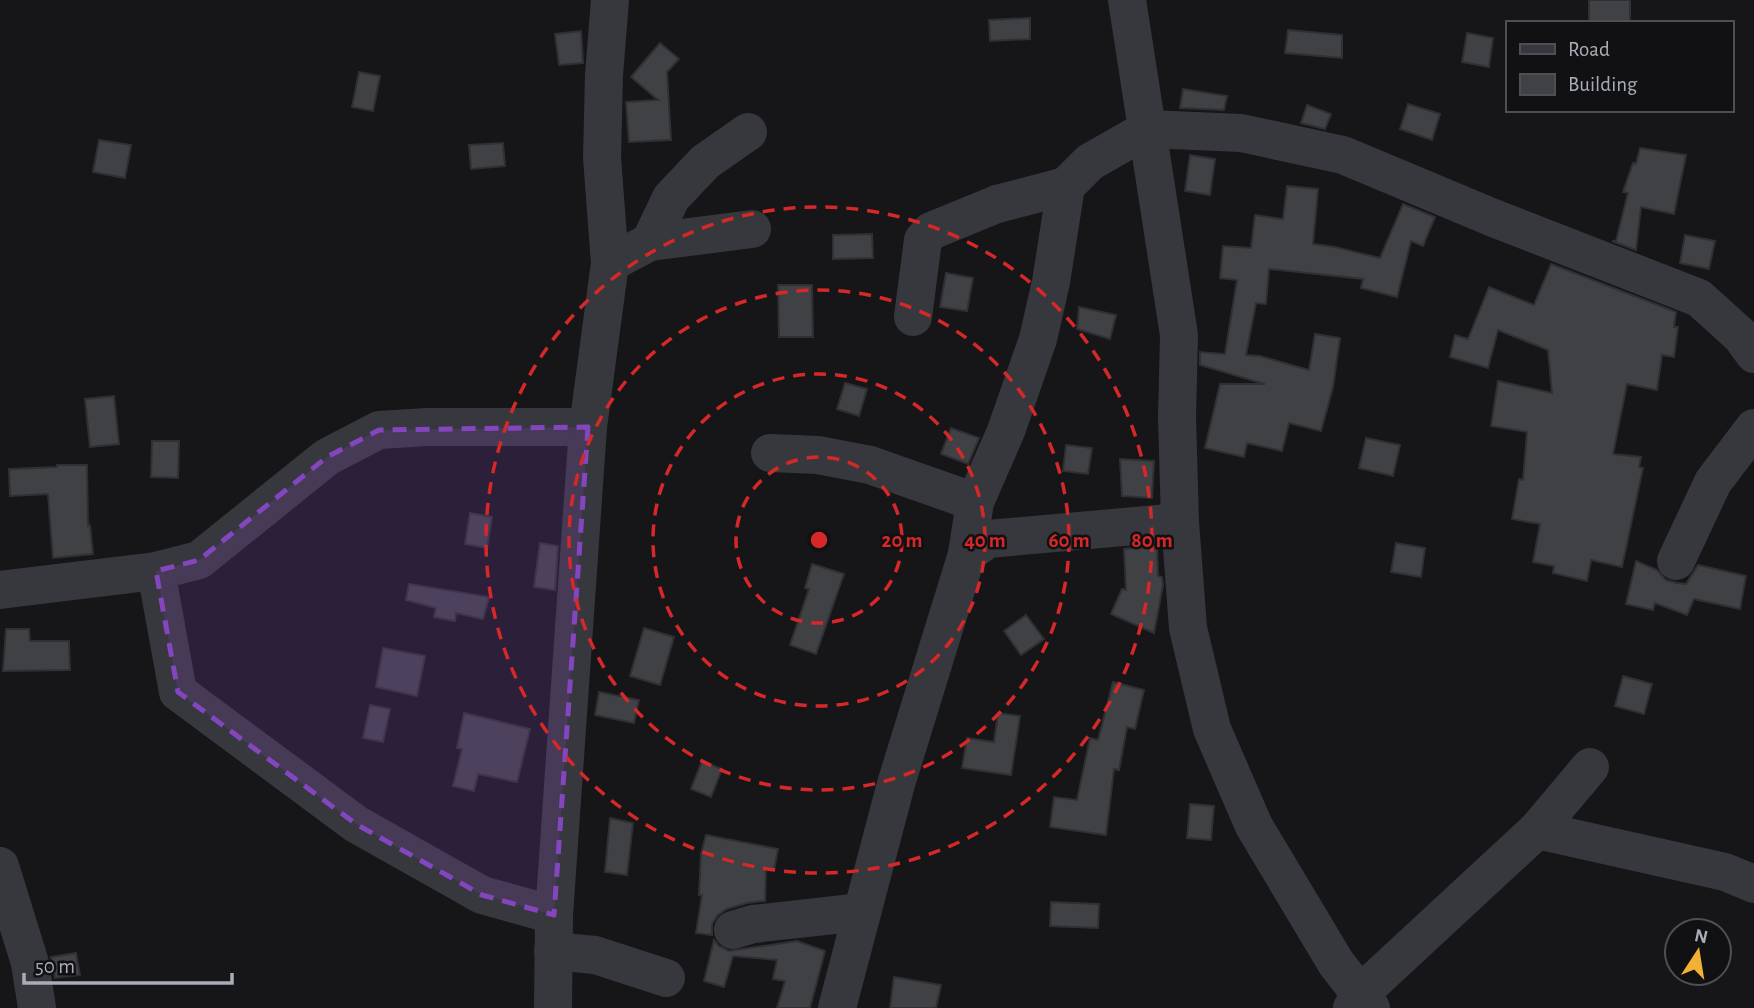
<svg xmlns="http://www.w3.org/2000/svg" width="1754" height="1008" viewBox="0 0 1754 1008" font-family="'Alegreya Sans',sans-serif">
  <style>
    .building { fill: #404145; stroke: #303034; stroke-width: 2 }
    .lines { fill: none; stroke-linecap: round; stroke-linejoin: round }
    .minor { stroke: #37383d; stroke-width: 38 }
    .marked { fill: #8446be; fill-opacity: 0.2; stroke: #8446be; stroke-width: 5; stroke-dasharray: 14 9; stroke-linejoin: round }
    .ring { fill: none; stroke: #d62828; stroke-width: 3.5; stroke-dasharray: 12 9 }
    .centre { fill: #d62828; stroke: #111113; stroke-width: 3.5 }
    .ring-label { font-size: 21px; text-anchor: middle; font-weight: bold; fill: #d62828; stroke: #111113; stroke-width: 5; stroke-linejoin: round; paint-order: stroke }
  </style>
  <rect width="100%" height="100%" fill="#161618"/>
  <g class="building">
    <rect x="1589" y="0" width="41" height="23"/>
    <path d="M 1030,18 L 1030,39 L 990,41 L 989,20 Z"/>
    <path d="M 1288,30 L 1342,35 L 1342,58 L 1285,53 Z"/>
    <path d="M 581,31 L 583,63 L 559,65 L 555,34 Z"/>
    <path d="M 1467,33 L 1493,38 L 1489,67 L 1462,62 Z"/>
    <path d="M 660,43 L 679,59 L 667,72 L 671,140 L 629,142 L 626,102 L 658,100 L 631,77 Z"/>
    <path d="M 359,72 L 380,76 L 373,111 L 352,107 Z"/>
    <path d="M 1183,89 L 1227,96 L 1224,110 L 1180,108 Z"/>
    <path d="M 1408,104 L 1440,114 L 1432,140 L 1400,129 Z"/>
    <path d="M 1307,105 L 1331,114 L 1325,129 L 1301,123 Z"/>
    <path d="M 99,140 L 131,145 L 125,178 L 93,172 Z"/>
    <path d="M 503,143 L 505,166 L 471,169 L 469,145 Z"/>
    <path d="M 1640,148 L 1686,155 L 1674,214 L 1641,207 L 1636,250 L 1612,241 L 1616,241 L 1628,193 L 1623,192 L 1633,163 L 1636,164 Z"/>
    <path d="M 1190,155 L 1215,159 L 1210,195 L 1185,191 Z"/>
    <path d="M 1287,186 L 1318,189 L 1313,244 L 1335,247 L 1380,258 L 1403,204 L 1435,217 L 1423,246 L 1411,241 L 1397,297 L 1361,288 L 1363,279 L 1269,269 L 1266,304 L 1256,303 L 1246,355 L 1260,356 L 1309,370 L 1315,334 L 1340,338 L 1333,387 L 1321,431 L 1289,423 L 1282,451 L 1247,443 L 1244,457 L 1205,448 L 1220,384 L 1265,384 L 1200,365 L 1200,352 L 1225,354 L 1237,280 L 1220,278 L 1223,246 L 1251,248 L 1255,215 L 1283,219 Z"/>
    <path d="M 872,234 L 873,258 L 833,259 L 833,235 Z"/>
    <path d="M 1685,235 L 1715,241 L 1709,269 L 1680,263 Z"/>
    <path d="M 1551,264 L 1676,312 L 1674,327 L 1678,327 L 1674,357 L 1662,355 L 1657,390 L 1627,384 L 1613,454 L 1641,457 L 1639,467 L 1643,468 L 1622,567 L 1591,560 L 1587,581 L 1553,573 L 1554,566 L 1533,562 L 1540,524 L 1512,519 L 1519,479 L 1523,480 L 1527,432 L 1491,426 L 1498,381 L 1552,393 L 1548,350 L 1498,330 L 1488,368 L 1450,357 L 1455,335 L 1468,339 L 1489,287 L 1534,305 Z"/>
    <path d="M 946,273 L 973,278 L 967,311 L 940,307 Z"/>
    <path d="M 778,285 L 812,285 L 813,337 L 779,337 Z"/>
    <path d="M 1079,307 L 1116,315 L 1110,339 L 1077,329 Z"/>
    <path d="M 845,383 L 867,389 L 859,416 L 837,409 Z"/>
    <path d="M 114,396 L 119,444 L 90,447 L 85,399 Z"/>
    <path d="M 951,428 L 979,438 L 968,464 L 941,454 Z"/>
    <path d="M 1366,438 L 1400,445 L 1393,476 L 1359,468 Z"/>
    <path d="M 152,441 L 179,441 L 178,478 L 151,477 Z"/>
    <path d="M 1066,445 L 1092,448 L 1088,474 L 1063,471 Z"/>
    <path d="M 1120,459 L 1154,461 L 1152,498 L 1122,496 Z"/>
    <path d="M 57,465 L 87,465 L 88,526 L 90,525 L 93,554 L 53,558 L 48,494 L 10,496 L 9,469 L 57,467 Z"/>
    <path d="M 470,513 L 492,517 L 487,548 L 465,544 Z"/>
    <path d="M 540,543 L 558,546 L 555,590 L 534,587 Z"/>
    <path d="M 1396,543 L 1425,548 L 1421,577 L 1391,572 Z"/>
    <path d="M 1157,546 L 1158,576 L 1162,577 L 1163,585 L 1154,633 L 1111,614 L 1122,589 L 1126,590 L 1124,549 Z"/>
    <path d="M 1636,561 L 1657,570 L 1666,580 L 1677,583 L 1686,584 L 1698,565 L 1746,576 L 1740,609 L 1694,599 L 1687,615 L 1655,603 L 1653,610 L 1626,604 Z"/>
    <path d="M 812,564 L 844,574 L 816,654 L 790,645 L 809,589 L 805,588 Z"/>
    <path d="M 409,584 L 489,597 L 483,619 L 456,613 L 455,621 L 434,617 L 436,608 L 406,600 Z"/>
    <path d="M 1026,615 L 1044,639 L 1021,655 L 1004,631 Z"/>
    <path d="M 644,628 L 674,637 L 660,685 L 630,676 Z"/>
    <path d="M 6,629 L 29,629 L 30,641 L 69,641 L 70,670 L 3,671 Z"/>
    <path d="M 383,648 L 425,656 L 417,696 L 376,687 Z"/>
    <path d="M 1623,676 L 1652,684 L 1644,714 L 1615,706 Z"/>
    <path d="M 1113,682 L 1144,690 L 1135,729 L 1127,727 L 1119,770 L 1114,769 L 1106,835 L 1050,827 L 1054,797 L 1077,800 L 1090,738 L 1098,740 Z"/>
    <path d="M 599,692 L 639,700 L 634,723 L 595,715 Z"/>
    <path d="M 370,705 L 390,709 L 383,742 L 363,738 Z"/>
    <path d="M 464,713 L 530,729 L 517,782 L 478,774 L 474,791 L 453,786 L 462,749 L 457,748 Z"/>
    <path d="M 998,713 L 1020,716 L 1011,775 L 962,768 L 967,738 L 994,742 Z"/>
    <path d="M 702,761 L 722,769 L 711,797 L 691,789 Z"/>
    <path d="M 1190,804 L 1214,806 L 1211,840 L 1187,838 Z"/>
    <path d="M 610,818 L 633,823 L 627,875 L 605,872 Z"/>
    <path d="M 706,835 L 778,849 L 774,870 L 766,868 L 765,901 L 747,903 L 727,909 L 718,915 L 712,924 L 712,935 L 696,933 L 702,895 L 699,895 L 701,854 Z"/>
    <path d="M 1051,902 L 1099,904 L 1098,928 L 1050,926 Z"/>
    <path d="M 714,940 L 719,946 L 729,951 L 797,941 L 825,951 L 810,1008 L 777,1008 L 785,981 L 773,979 L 777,960 L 733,956 L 724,987 L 704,981 Z"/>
    <path d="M 76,953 L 80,975 L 55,978 L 51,957 Z"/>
    <path d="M 894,977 L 941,985 L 936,1008 L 890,1008 Z"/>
  </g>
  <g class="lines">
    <g class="minor">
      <path d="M 1127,0 L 1179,335 L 1177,417 L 1180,522 L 1188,628 L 1212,729 L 1254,826 L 1336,963 L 1371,1008"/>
      <path d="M 650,242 L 752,229"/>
      <path d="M 610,263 L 650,242 L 671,198 L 705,162 L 748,132"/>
      <path d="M 913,317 L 923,240 L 931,231 L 997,204 L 1066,186"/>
      <path d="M 770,453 L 818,455 L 870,465 L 975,502"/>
      <path d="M 967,554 L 975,502 L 1006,431 L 1038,339 L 1051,282 L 1066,186 L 1090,162 L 1148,129 L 1241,133 L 1343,155 L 1491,217 L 1699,298 L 1741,336 L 1754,354"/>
      <path d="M 1676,561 L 1713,482 L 1754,428"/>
      <path d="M 156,571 L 178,692 L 356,824 L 482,895 L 554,915"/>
      <path d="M 0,590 L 156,571 L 199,560 L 327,457 L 379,430 L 427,427 L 588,427"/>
      <path d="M 1537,830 L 1725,872 L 1754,884"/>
      <path d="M 0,866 L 30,963 L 37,1008"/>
      <path d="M 733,930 L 753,924 L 862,912"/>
      <path d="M 553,951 L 595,955 L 666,978"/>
      <path d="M 553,1008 L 554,915 L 588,427 L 610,263 L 602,158 L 604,75 L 610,0"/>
      <path d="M 837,1008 L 896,784 L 967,554 L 988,539 L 1180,522"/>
      <path d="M 1352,1008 L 1360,994 L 1537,830 L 1590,767"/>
    </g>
  </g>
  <path class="marked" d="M 588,427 L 554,915 L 482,895 L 356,824 L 178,692 L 156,571 L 199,560 L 327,457 L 379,430 Z"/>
  <g class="ring">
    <circle cx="819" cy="540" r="83"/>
    <circle cx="819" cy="540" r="166"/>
    <circle cx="819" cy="540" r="250"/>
    <circle cx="819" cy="540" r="333"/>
  </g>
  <circle cx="819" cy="540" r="10" class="centre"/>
  <g class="ring-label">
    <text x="902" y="547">20 m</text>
    <text x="985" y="547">40 m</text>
    <text x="1069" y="547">60 m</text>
    <text x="1152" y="547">80 m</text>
  </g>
  <rect x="1506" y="21" width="228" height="91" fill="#111113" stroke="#4d4f55" stroke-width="2"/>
  <rect x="1520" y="44" width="35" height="10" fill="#37383d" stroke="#4d4f55" stroke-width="2"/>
  <text x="1568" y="56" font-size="21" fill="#a8adb8">Road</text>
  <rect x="1520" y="74" width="35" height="21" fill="#404145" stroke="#4d4f55" stroke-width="2"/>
  <text x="1568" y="91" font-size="21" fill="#a8adb8">Building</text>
  <g transform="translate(1698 952) rotate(12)"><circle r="33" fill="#111113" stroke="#4d4f55" stroke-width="2"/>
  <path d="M0-5L12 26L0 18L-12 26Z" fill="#f2b134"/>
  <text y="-10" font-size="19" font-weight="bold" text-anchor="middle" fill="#a8adb8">N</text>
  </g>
  <path d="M24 973v10h208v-10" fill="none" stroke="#a8adb8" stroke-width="3.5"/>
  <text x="35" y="973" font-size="21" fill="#a8adb8" stroke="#111113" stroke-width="5" paint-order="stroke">50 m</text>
</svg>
